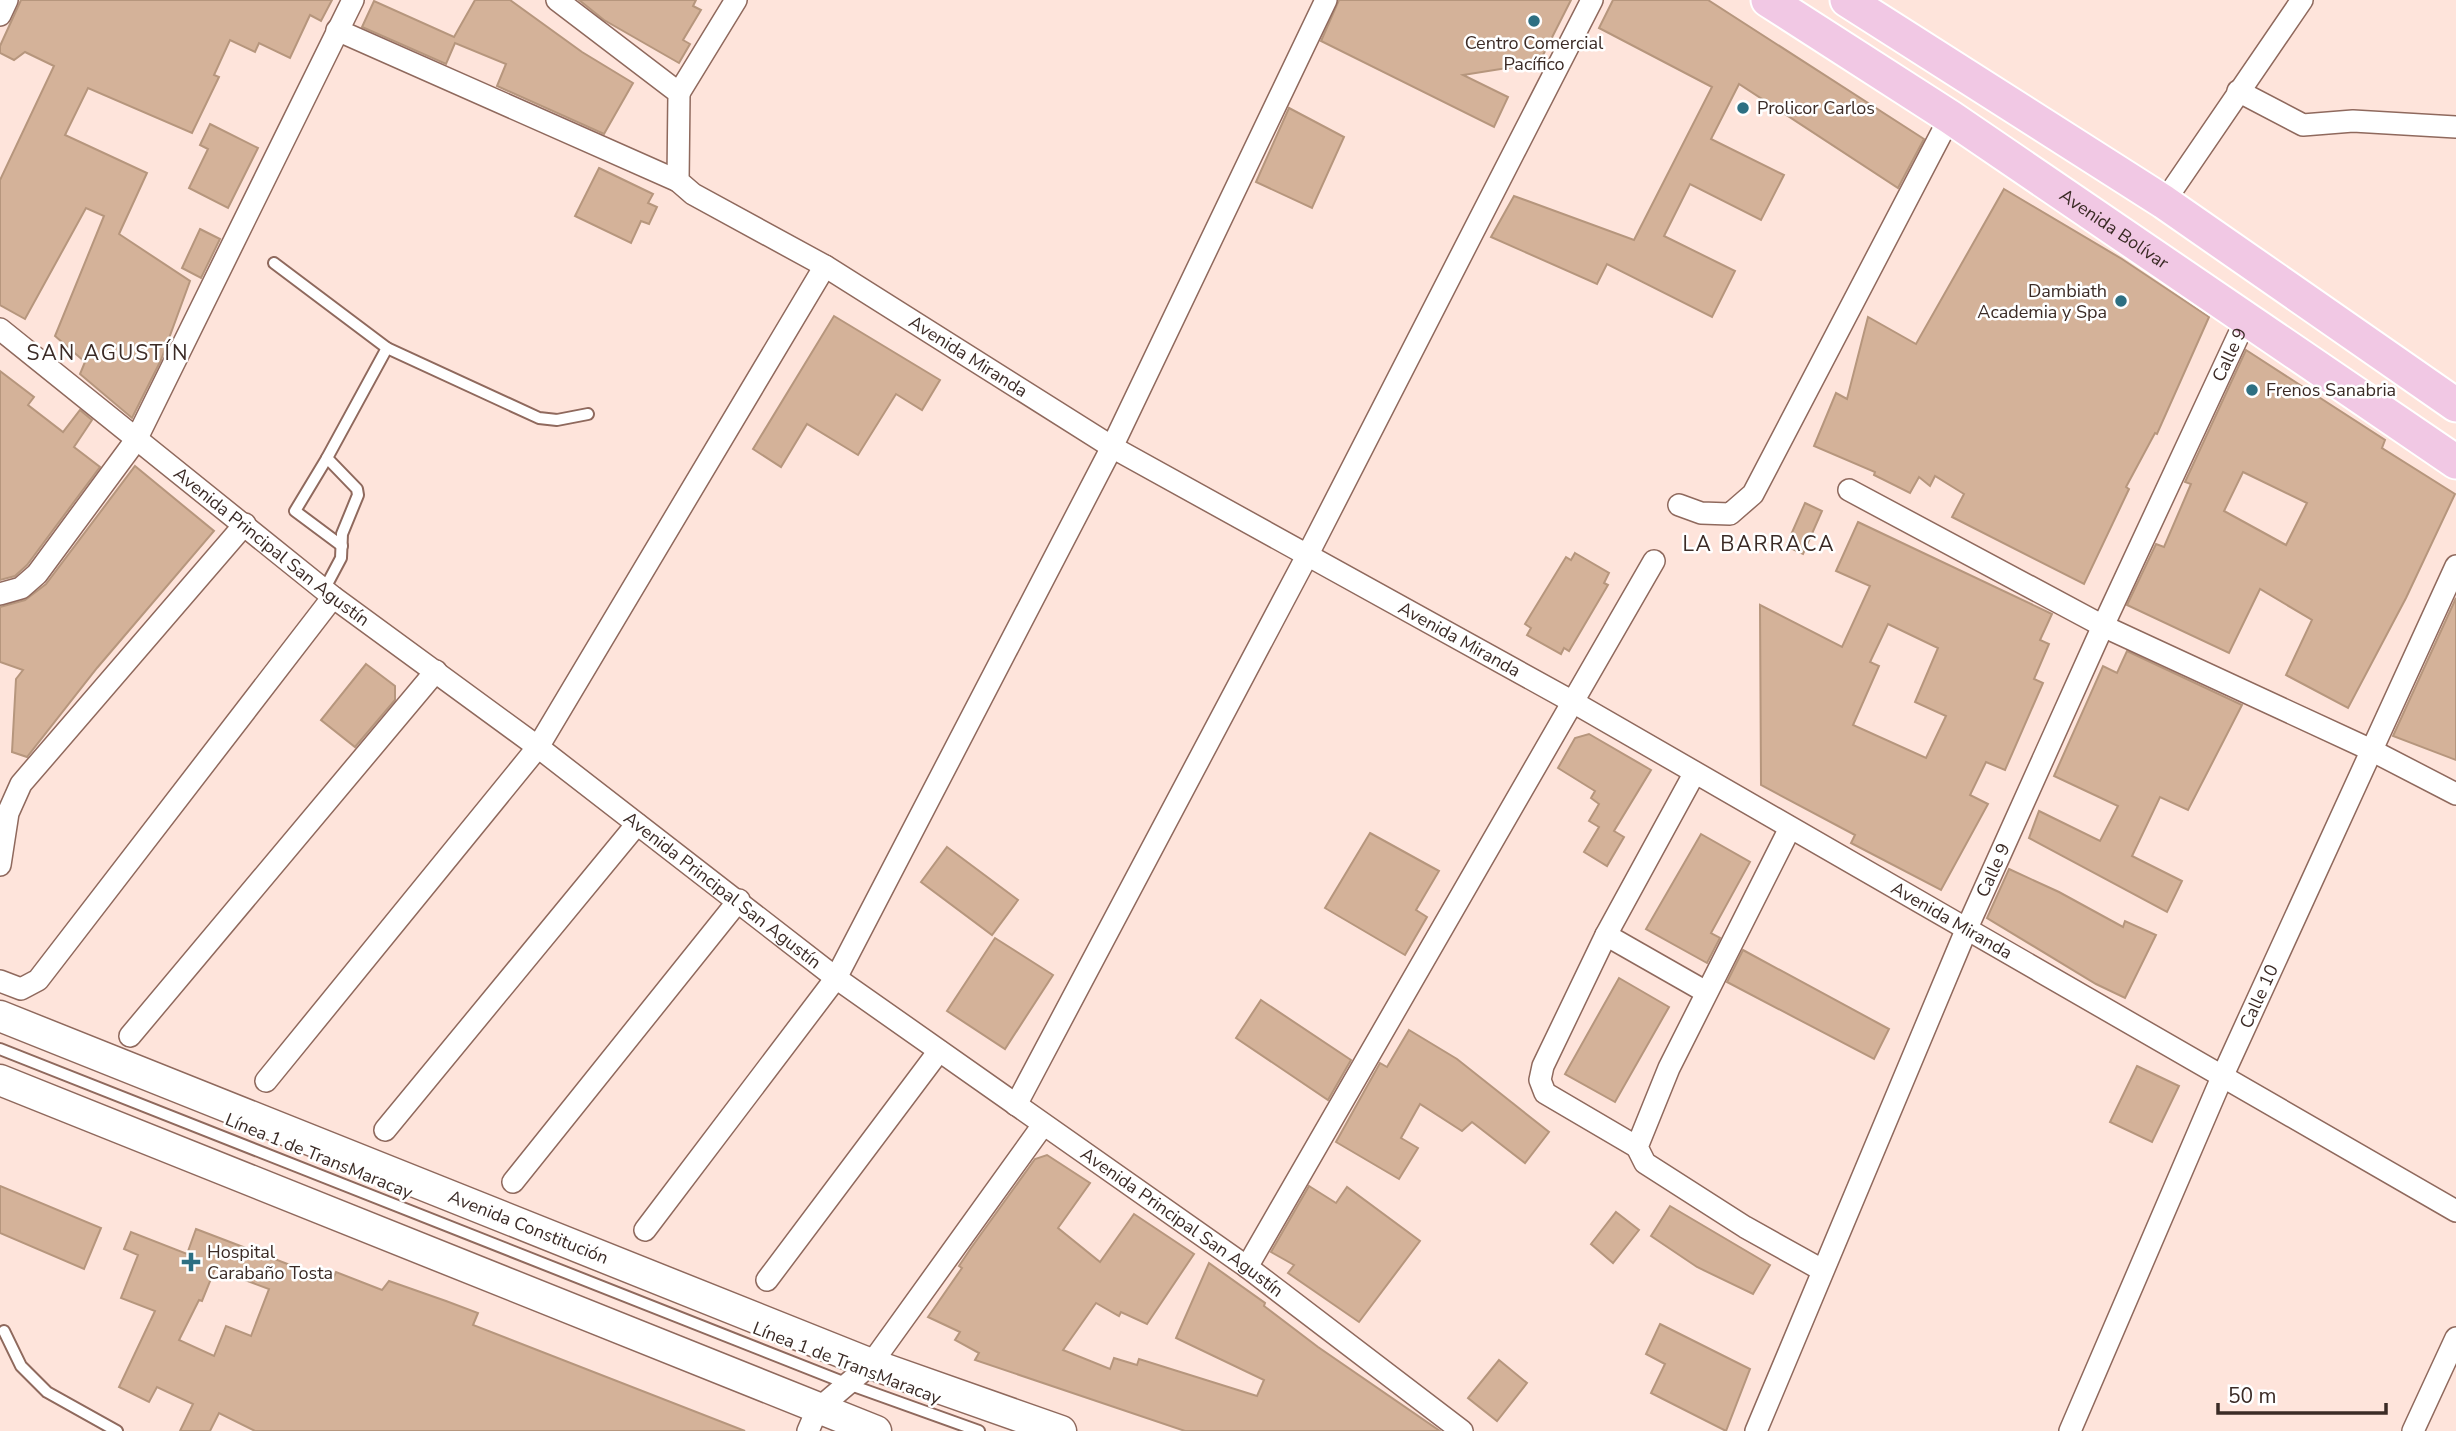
<svg xmlns="http://www.w3.org/2000/svg" width="2456" height="1431" viewBox="0 0 2456 1431" font-family="'Nunito Sans',sans-serif">
  <style>
    .building { fill: #d4b299; stroke: #b6967d; stroke-width: 2; fill-rule: evenodd }
    .lines { fill: none; stroke-linecap: round; stroke-linejoin: round }
    .lane-casing { stroke: #8f695d; stroke-width: 14 }
    .street-casing { stroke: #8f695d; stroke-width: 24 }
    .secondary-casing { stroke: #8f695d; stroke-width: 33 }
    .primary-casing { stroke: #fff; stroke-width: 37 }
    .lane { stroke: #fff; stroke-width: 10 }
    .street { stroke: #fff; stroke-width: 21 }
    .secondary { stroke: #fff; stroke-width: 30 }
    .primary { stroke: #f1c8e4; stroke-width: 33 }
    .poi-dot { fill: #2d6f82; stroke: #fff; stroke-width: 2.5 }
    .labels { text-anchor: middle; stroke-width: 5; stroke-linejoin: round; paint-order: stroke }
    .poi-label { font-size: 18px; fill: #3b2b26; stroke: #fff; text-anchor: start }
    .street-label { font-size: 18px; fill: #3b2b26; stroke: #fff }
    .quarter-label { font-size: 21px; letter-spacing: 2px; fill: #3b2b26; stroke: #fff }
  </style>
  <rect width="100%" height="100%" fill="#fee4db"/>
  <g class="building">
    <path d="M 21,0 L 332,0 L 321,21 L 310,15 L 290,58 L 259,43 L 255,52 L 230,40 L 214,75 L 219,77 L 192,133 L 88,88 L 65,135 L 147,173 L 119,234 L 190,281 L 161,360 L 132,418 L 80,374 L 85,362 L 55,336 L 104,216 L 86,208 L 25,319 L 0,305 L 0,180 L 54,66 L 25,52 L 14,60 L 0,53 L 0,46 Z"/>
    <path d="M 475,0 L 510,0 L 582,52 L 633,83 L 604,134 L 497,86 L 506,64 L 455,43 L 446,64 L 362,27 L 374,1 L 454,37 Z"/>
    <path d="M 579,0 L 696,0 L 693,6 L 701,10 L 683,40 L 690,44 L 679,63 L 604,20 Z"/>
    <path d="M 1339,0 L 1571,0 L 1539,63 L 1463,75 L 1508,97 L 1494,127 L 1321,41 Z"/>
    <path d="M 1613,0 L 1708,0 L 1924,139 L 1898,188 L 1739,84 L 1711,139 L 1784,175 L 1761,220 L 1690,184 L 1664,236 L 1735,271 L 1712,317 L 1607,264 L 1597,284 L 1491,237 L 1514,196 L 1634,240 L 1712,87 L 1599,28 Z"/>
    <path d="M 1289,108 L 1344,137 L 1312,208 L 1256,182 Z"/>
    <path d="M 210,124 L 258,148 L 228,208 L 189,188 L 208,149 L 200,145 Z"/>
    <path d="M 599,168 L 653,194 L 648,203 L 657,207 L 649,224 L 641,221 L 631,243 L 575,216 Z"/>
    <path d="M 2004,189 L 2122,259 L 2209,317 L 2157,434 L 2155,433 L 2126,487 L 2129,489 L 2084,584 L 1952,517 L 1964,494 L 1935,476 L 1930,486 L 1919,477 L 1910,493 L 1874,475 L 1875,472 L 1814,446 L 1836,393 L 1847,399 L 1868,317 L 1916,344 Z"/>
    <path d="M 200,229 L 220,239 L 201,278 L 182,268 Z"/>
    <path d="M 834,316 L 940,380 L 922,410 L 896,394 L 858,455 L 807,424 L 781,467 L 753,449 Z"/>
    <path d="M 2246,350 L 2385,440 L 2382,448 L 2455,494 L 2406,598 L 2348,708 L 2286,675 L 2312,620 L 2260,589 L 2229,653 L 2127,605 L 2156,544 L 2164,547 L 2191,484 L 2185,482 ZM 2243,472 L 2307,503 L 2286,545 L 2224,511 Z"/>
    <path d="M 0,371 L 34,397 L 28,405 L 63,432 L 80,410 L 92,420 L 74,447 L 100,467 L 27,565 L 15,576 L 0,580 Z"/>
    <path d="M 135,466 L 214,531 L 97,668 L 27,757 L 12,752 L 16,679 L 23,670 L 0,662 L 0,607 L 25,600 L 46,584 Z"/>
    <path d="M 1805,503 L 1822,511 L 1803,554 L 1786,546 Z"/>
    <path d="M 1858,522 L 2052,614 L 2040,640 L 2049,644 L 2034,679 L 2043,683 L 2005,770 L 1986,762 L 1970,795 L 1988,804 L 1941,890 L 1851,843 L 1855,835 L 1761,785 L 1760,605 L 1842,647 L 1870,586 L 1836,571 ZM 1888,624 L 1938,648 L 1915,702 L 1946,716 L 1926,758 L 1853,725 L 1879,666 L 1870,662 Z"/>
    <path d="M 1575,553 L 1609,573 L 1604,583 L 1608,585 L 1569,651 L 1564,648 L 1561,654 L 1527,635 L 1531,628 L 1525,624 L 1566,557 L 1571,560 Z"/>
    <path d="M 2456,598 L 2456,760 L 2393,736 Z"/>
    <path d="M 2127,651 L 2242,705 L 2188,810 L 2160,797 L 2132,856 L 2182,881 L 2167,912 L 2029,838 L 2039,811 L 2100,841 L 2118,806 L 2054,776 L 2103,666 L 2117,673 Z"/>
    <path d="M 366,664 L 395,686 L 395,700 L 355,747 L 321,720 Z"/>
    <path d="M 1589,734 L 1651,770 L 1614,831 L 1624,837 L 1607,866 L 1584,852 L 1599,827 L 1589,821 L 1599,804 L 1591,798 L 1595,791 L 1558,768 L 1575,738 Z"/>
    <path d="M 1370,833 L 1439,871 L 1416,910 L 1427,917 L 1405,955 L 1325,908 Z"/>
    <path d="M 1701,834 L 1750,862 L 1711,933 L 1720,938 L 1707,963 L 1646,929 Z"/>
    <path d="M 947,847 L 1018,900 L 992,935 L 921,882 Z"/>
    <path d="M 2009,869 L 2059,892 L 2123,927 L 2125,921 L 2156,935 L 2125,998 L 2096,984 L 1987,918 Z"/>
    <path d="M 995,938 L 1053,975 L 1005,1049 L 947,1011 Z"/>
    <path d="M 1743,950 L 1889,1029 L 1874,1059 L 1727,982 Z"/>
    <path d="M 1619,978 L 1669,1007 L 1615,1102 L 1565,1074 Z"/>
    <path d="M 1261,1000 L 1351,1060 L 1328,1100 L 1236,1038 Z"/>
    <path d="M 1409,1030 L 1457,1059 L 1549,1132 L 1525,1163 L 1472,1122 L 1462,1131 L 1420,1104 L 1401,1138 L 1418,1148 L 1399,1179 L 1336,1142 L 1380,1063 L 1387,1067 Z"/>
    <path d="M 2137,1066 L 2179,1086 L 2152,1142 L 2110,1122 Z"/>
    <path d="M 1047,1155 L 1090,1183 L 1058,1228 L 1100,1262 L 1134,1214 L 1194,1254 L 1147,1324 L 1121,1312 L 1119,1316 L 1096,1303 L 1063,1350 L 1110,1369 L 1114,1358 L 1137,1365 L 1139,1359 L 1257,1396 L 1264,1380 L 1176,1338 L 1209,1263 L 1265,1303 L 1264,1306 L 1318,1347 L 1440,1431 L 1185,1431 L 975,1360 L 979,1353 L 955,1340 L 960,1332 L 928,1317 L 962,1268 L 959,1266 L 971,1248 L 1035,1159 Z"/>
    <path d="M 0,1186 L 101,1228 L 84,1269 L 0,1233 Z"/>
    <path d="M 1309,1186 L 1336,1203 L 1347,1187 L 1420,1241 L 1359,1322 L 1288,1273 L 1294,1265 L 1271,1252 Z"/>
    <path d="M 1670,1206 L 1770,1265 L 1753,1294 L 1697,1267 L 1651,1236 Z"/>
    <path d="M 1616,1212 L 1639,1230 L 1613,1263 L 1591,1244 Z"/>
    <path d="M 196,1229 L 332,1281 L 336,1272 L 382,1290 L 389,1281 L 446,1301 L 478,1313 L 473,1325 L 745,1431 L 255,1431 L 219,1413 L 210,1431 L 180,1431 L 193,1404 L 157,1387 L 149,1402 L 119,1387 L 155,1311 L 121,1298 L 138,1255 L 124,1249 L 131,1232 L 187,1254 ZM 215,1269 L 269,1289 L 251,1336 L 226,1326 L 214,1356 L 179,1340 L 199,1300 L 202,1301 Z"/>
    <path d="M 1660,1324 L 1750,1369 L 1726,1431 L 1651,1393 L 1665,1364 L 1646,1354 Z"/>
    <path d="M 1499,1360 L 1527,1383 L 1497,1421 L 1468,1398 Z"/>
  </g>
  <g class="lines">
    <defs>
      <g id="lane">
        <path d="M 274,263 L 387,348"/>
        <path d="M 327,458 L 295,511 L 342,546"/>
        <path d="M 324,590 L 341,558 L 342,534 L 358,495 L 357,489 L 327,458 L 387,348 L 539,418 L 557,420 L 588,414"/>
        <path d="M 0,1049 L 848,1384 L 979,1431"/>
        <path d="M 4,1331 L 21,1366 L 47,1392 L 117,1431"/>
      </g>
      <g id="street">
        <path id="s1" d="M 557,0 L 679,93 L 678,181 L 693,194 L 825,266 L 1112,447 L 1573,702 L 2456,1211"/>
        <path d="M 0,15 L 7,0"/>
        <path d="M 337,30 L 678,181"/>
        <path d="M 2238,91 L 2303,125 L 2353,121 L 2456,127"/>
        <path d="M 679,93 L 736,0"/>
        <path d="M 2164,202 L 2302,0"/>
        <path id="s2" d="M 0,329 L 333,597 L 538,747 L 836,978 L 1247,1267 L 1462,1431"/>
        <path d="M 1849,490 L 2103,626 L 2369,749 L 2456,794"/>
        <path d="M 1679,505 L 1701,513 L 1730,514 L 1753,494 L 1950,117"/>
        <path d="M 0,594 L 21,588 L 37,574 L 136,440 L 353,0"/>
        <path d="M 1789,830 L 1669,1068 L 1637,1147 L 1645,1163 L 1745,1227 L 1822,1270"/>
        <path d="M 0,865 L 8,813 L 21,784 L 245,524"/>
        <path d="M 1606,935 L 1706,992"/>
        <path d="M 0,981 L 21,989 L 38,980 L 333,597"/>
        <path d="M 130,1036 L 436,671"/>
        <path d="M 266,1081 L 538,747 L 825,266"/>
        <path d="M 1016,1105 L 1308,554 L 1592,0"/>
        <path d="M 385,1130 L 637,824"/>
        <path d="M 1637,1147 L 1545,1093 L 1540,1080 L 1543,1066 L 1606,935 L 1694,774"/>
        <path d="M 513,1182 L 739,900"/>
        <path d="M 645,1230 L 836,978 L 1112,447 L 1326,0"/>
        <path d="M 1247,1267 L 1654,561"/>
        <path d="M 767,1280 L 939,1051"/>
        <path d="M 808,1431 L 817,1410 L 871,1364 L 1043,1125"/>
        <path id="s3" d="M 1756,1431 L 1967,928 L 2103,626 L 2247,317"/>
        <path id="s4" d="M 2070,1431 L 2223,1075 L 2456,566"/>
        <path d="M 2413,1431 L 2456,1338"/>
      </g>
      <g id="secondary">
        <path id="s5" d="M 0,1016 L 871,1364 L 1061,1431"/>
        <path d="M 0,1080 L 876,1431"/>
      </g>
      <g id="primary">
        <path id="s6" d="M 1768,0 L 1950,117 L 2456,462"/>
        <path d="M 1847,0 L 2164,202 L 2456,405"/>
      </g>
    </defs>
    <use href="#lane" class="lane-casing"/>
    <use href="#street" class="street-casing"/>
    <use href="#secondary" class="secondary-casing"/>
    <use href="#primary" class="primary-casing"/>
    <use href="#lane" class="lane"/>
    <use href="#street" class="street"/>
    <use href="#secondary" class="secondary"/>
    <use href="#primary" class="primary"/>
  </g>
  <g class="poi-dot">
    <circle cx="1534" cy="21" r="7"/>
    <circle cx="1743" cy="108" r="7"/>
    <circle cx="2121" cy="301" r="7"/>
    <circle cx="2252" cy="390" r="7"/>
    <path d="M187.5 1251.5h7v7h7v7h-7v7h-7v-7h-7v-7h7z"/>
  </g>
  <g class="labels">
    <g class="poi-label">
      <text x="1534" y="49" text-anchor="middle">Centro Comercial<tspan x="1534" dy="21">Pacífico</tspan></text>
      <text x="1757" y="114">Prolicor Carlos</text>
      <text x="2107" y="297" text-anchor="end">Dambiath<tspan x="2107" dy="21">Academia y Spa</tspan></text>
      <text x="2266" y="396">Frenos Sanabria</text>
      <text x="207" y="1258">Hospital<tspan x="207" dy="21">Carabaño Tosta</tspan></text>
    </g>
    <g class="street-label">
      <text dy="6" stroke="none"><textPath href="#s6" startOffset="415">Avenida Bolívar</textPath></text>
      <text dy="6" stroke="none"><textPath href="#s3" startOffset="1176">Calle 9</textPath></text>
      <text dy="6" stroke="none"><textPath href="#s1" startOffset="581">Avenida Miranda</textPath></text>
      <text dy="6" stroke="none"><textPath href="#s2" startOffset="348">Avenida Principal San Agustín</textPath></text>
      <text dy="6" stroke="none"><textPath href="#s1" startOffset="1148">Avenida Miranda</textPath></text>
      <text dy="6" stroke="none"><textPath href="#s3" startOffset="609">Calle 9</textPath></text>
      <text dy="6" stroke="none"><textPath href="#s2" startOffset="915">Avenida Principal San Agustín</textPath></text>
      <text dy="6" stroke="none"><textPath href="#s1" startOffset="1715">Avenida Miranda</textPath></text>
      <text dy="6" stroke="none"><textPath href="#s4" startOffset="474">Calle 10</textPath></text>
      <text transform="translate(319 1156) rotate(22)" y="6">Línea 1 de TransMaracay</text>
      <text dy="6" stroke="none"><textPath href="#s2" startOffset="1482">Avenida Principal San Agustín</textPath></text>
      <text dy="6" stroke="none"><textPath href="#s5" startOffset="569">Avenida Constitución</textPath></text>
      <text transform="translate(847 1363) rotate(21)" y="6">Línea 1 de TransMaracay</text>
    </g>
    <g class="quarter-label">
      <text x="108" y="360">SAN AGUSTÍN</text>
      <text x="1759" y="551">LA BARRACA</text>
    </g>
  </g>
  <path d="M2218 1403v10h168v-10" fill="none" stroke="#3b2b26" stroke-width="3.5"/>
  <text x="2228" y="1403" font-size="21" fill="#3b2b26" stroke="#ffffff" stroke-width="5" paint-order="stroke">50 m</text>
</svg>
